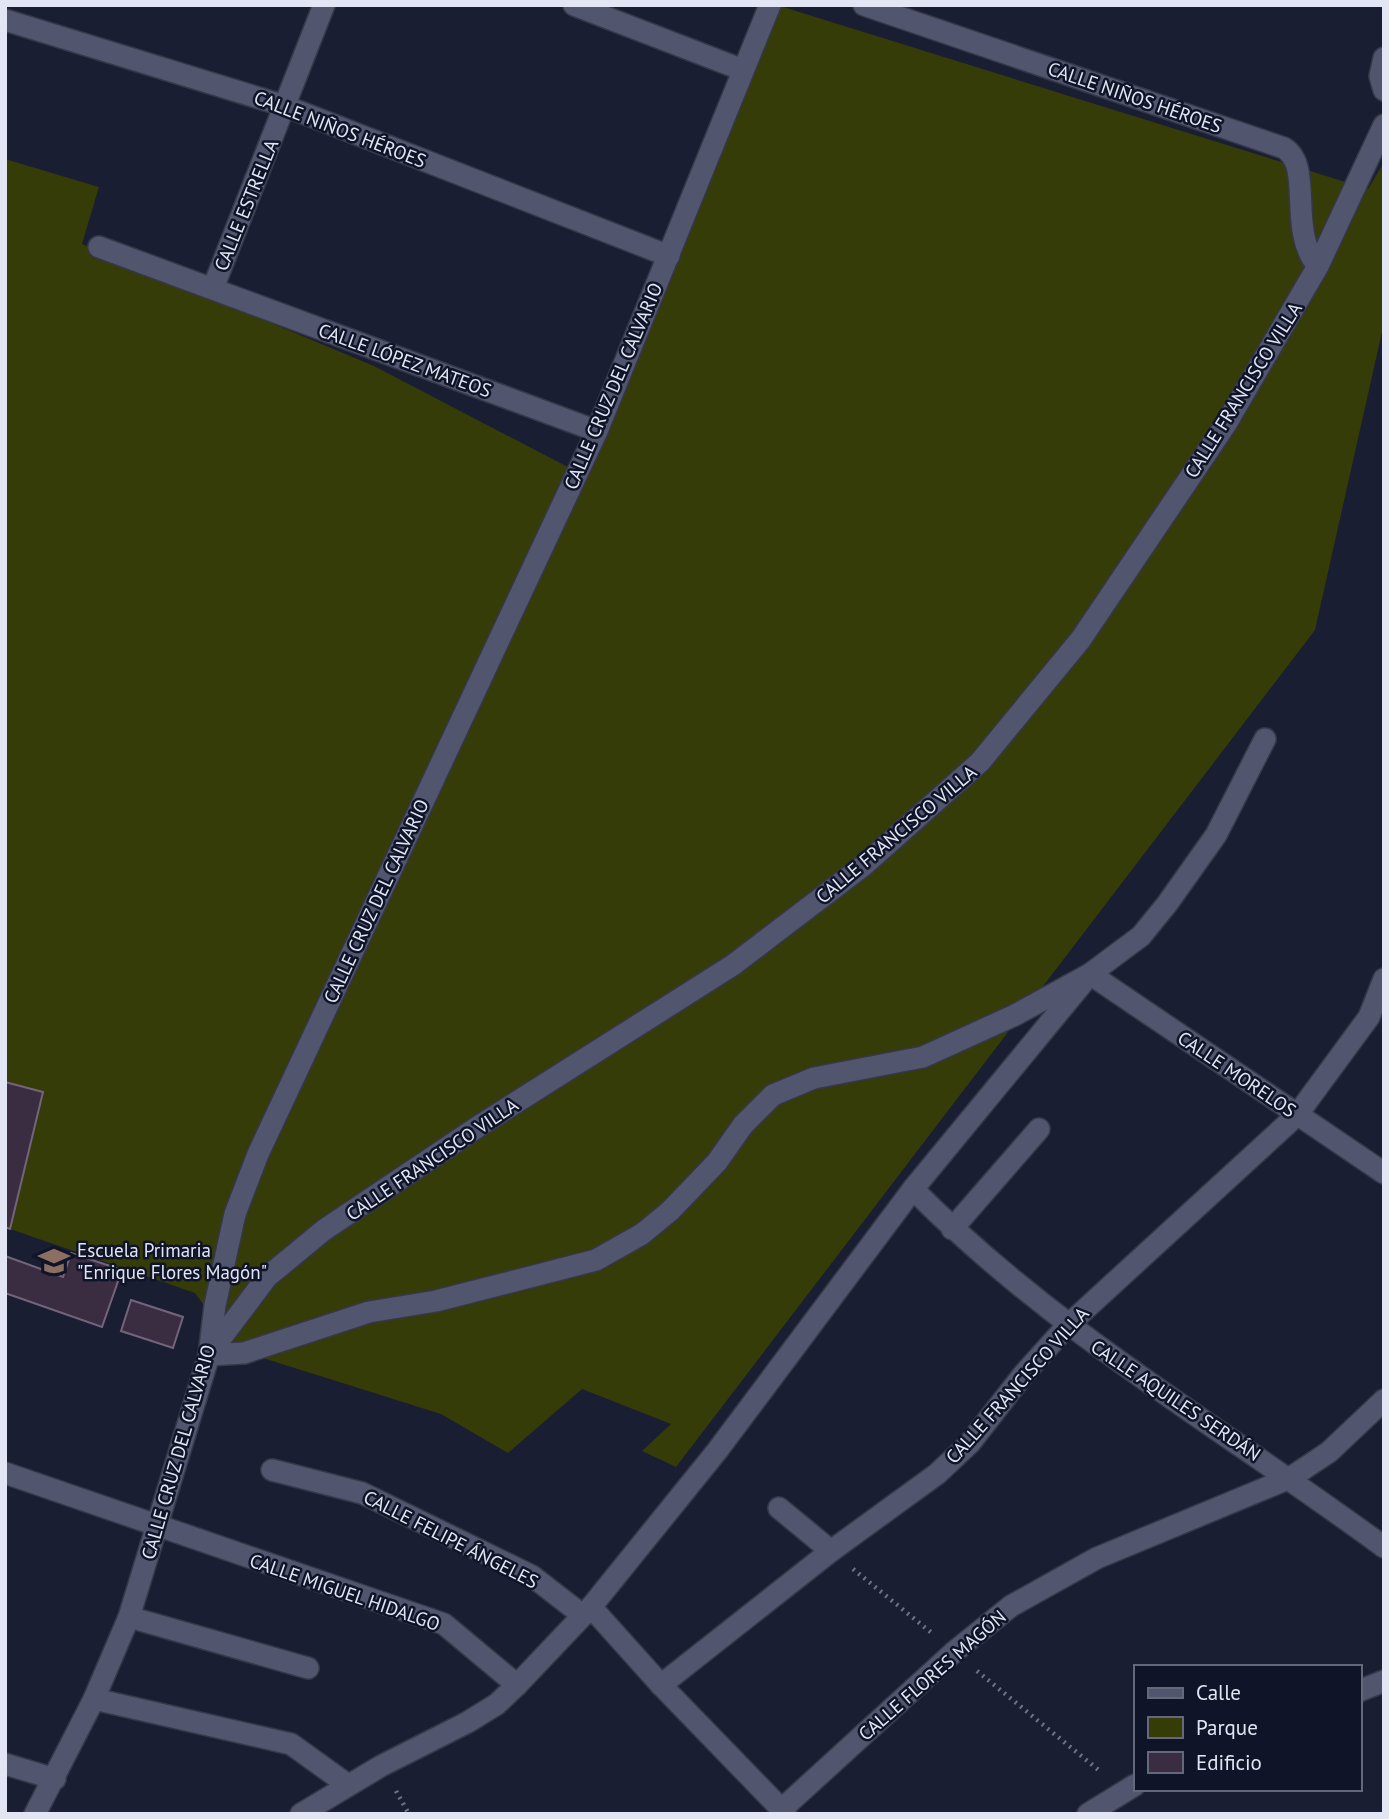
<svg xmlns="http://www.w3.org/2000/svg" width="1389" height="1819" viewBox="0 0 1389 1819" font-family="'PT Sans',sans-serif">
  <style>
    .green { fill: #353c08 }
    .building { fill: #3b2d41; stroke: #74647b; stroke-width: 2 }
    .lines { fill: none; stroke-linecap: round; stroke-linejoin: round }
    .street-casing { stroke: #363849; stroke-width: 24 }
    .path { stroke: #6f7485; stroke-width: 4.5; stroke-dasharray: 2 5; stroke-linecap: butt }
    .street { stroke: #51566e; stroke-width: 21 }
    .labels { text-anchor: middle; stroke-width: 5; stroke-linejoin: round; paint-order: stroke }
    .street-label { font-size: 19px; fill: #e2e6f4; stroke: #101428 }
    .poi-label { font-size: 19px; fill: #e2e6f4; stroke: #101428; text-anchor: start }
  </style>
  <rect width="100%" height="100%" fill="#191e32"/>
  <path class="green" d="M 780,6 L 1368,189 L 1384,162 L 1384,323 L 1315,630 L 676,1467 L 642,1451 L 671,1424 L 582,1389 L 508,1453 L 441,1414 L 237,1350 L 195,1293 L 10,1229 L 43,1093 L 5,1082 L 5,159 L 99,187 L 82,244 L 374,366 L 585,476 Z"/>
  <g class="building">
    <path d="M 5,1082 L 43,1092 L 10,1229 L 5,1227 Z"/>
    <path d="M 71,1253 L 122,1270 L 102,1327 L 5,1293 L 5,1256 L 63,1277 Z"/>
    <path d="M 131,1300 L 183,1317 L 173,1348 L 121,1331 Z"/>
  </g>
  <g class="lines">
    <defs>
      <g id="street">
        <path d="M 574,5 L 743,70"/>
        <path d="M 864,5 L 1284,148 C 1314,166 1287,231 1318,266"/>
        <path d="M 5,20 L 285,106 L 669,256"/>
        <path d="M 1384,58 L 1380,76 L 1384,90"/>
        <path d="M 99,247 L 597,431"/>
        <path d="M 213,288 L 324,5"/>
        <path d="M 913,1189 C 1052,1330 1225,1430 1384,1547"/>
        <path d="M 952,1229 L 1039,1129"/>
        <path d="M 212,1350 L 267,1277 L 324,1230 L 482,1124 L 733,965 L 863,866 L 980,762 L 1081,639 L 1226,424 L 1318,266 L 1384,125"/>
        <path d="M 209,1355 L 244,1353 L 369,1312 L 436,1301 L 596,1260 L 642,1234 L 670,1211 L 717,1162 L 743,1125 L 773,1095 L 814,1078 L 923,1057 L 1015,1015 L 1090,974 L 1141,936 L 1167,904 L 1216,835 L 1265,739"/>
        <path d="M 272,1470 L 362,1493 L 532,1576 L 581,1614"/>
        <path d="M 5,1473 L 444,1624 L 517,1685"/>
        <path d="M 779,1508 L 831,1551"/>
        <path d="M 591,1607 L 661,1685 L 786,1814"/>
        <path d="M 129,1617 L 308,1668"/>
        <path d="M 661,1685 L 831,1551 L 937,1474 L 970,1443 L 1023,1375 L 1067,1326 L 1297,1115 L 1369,1017 L 1384,979"/>
        <path d="M 1359,1691 L 1384,1681"/>
        <path d="M 94,1699 L 291,1744 L 348,1785"/>
        <path d="M 5,1764 L 55,1779"/>
        <path d="M 782,1809 L 954,1652 L 1011,1606 L 1097,1558 L 1290,1478 L 1329,1452 L 1384,1400"/>
        <path d="M 35,1814 L 94,1699 L 129,1617 L 209,1355 L 215,1305 L 235,1214 L 258,1154 L 597,431 L 770,5"/>
        <path d="M 301,1814 L 381,1766 L 468,1722 L 497,1704 L 517,1685 L 591,1607 L 717,1451 L 913,1189 L 1090,974 L 1384,1173"/>
        <path d="M 1088,1814 L 1135,1785"/>
      </g>
    </defs>
    <use href="#street" class="street-casing"/>
    <g class="path">
      <path d="M 853,1569 L 933,1634"/>
      <path d="M 977,1671 L 1101,1772"/>
      <path d="M 396,1791 L 409,1814"/>
    </g>
    <use href="#street" class="street"/>
  </g>
  <defs>
    <symbol id="school-bare" viewBox="-9 -9 18 18"><path d="M0-5L7-2L0 1L-7-2ZM-4 1L0 2.5L4 1V4Q0 6-4 4Z" fill="#8d6e63" stroke="#101428" stroke-width="2.5" paint-order="stroke"/></symbol>
  </defs>
  <g fill-rule="evenodd">
    <use href="#school-bare" x="32" y="1239" width="44" height="44"/>
  </g>
  <g class="labels">
    <g class="street-label">
      <text transform="translate(1135 97) rotate(19)" y="7">CALLE NIÑOS HÉROES</text>
      <text transform="translate(340 129) rotate(21)" y="7">CALLE NIÑOS HÉROES</text>
      <text transform="translate(246 205) rotate(-68)" y="7">CALLE ESTRELLA</text>
      <text transform="translate(405 360) rotate(20)" y="7">CALLE LÓPEZ MATEOS</text>
      <text transform="translate(613 386) rotate(-67)" y="7">CALLE CRUZ DEL CALVARIO</text>
      <text transform="translate(1243 390) rotate(-58)" y="7">CALLE FRANCISCO VILLA</text>
      <text transform="translate(896 834) rotate(-40)" y="7">CALLE FRANCISCO VILLA</text>
      <text transform="translate(376 901) rotate(-65)" y="7">CALLE CRUZ DEL CALVARIO</text>
      <text transform="translate(1237 1074) rotate(34)" y="7">CALLE MORELOS</text>
      <text transform="translate(432 1159) rotate(-34)" y="7">CALLE FRANCISCO VILLA</text>
      <text transform="translate(1017 1385) rotate(-48)" y="7">CALLE FRANCISCO VILLA</text>
      <text transform="translate(1176 1400) rotate(34)" y="7">CALLE AQUILES SERDÁN</text>
      <text transform="translate(178 1452) rotate(-74)" y="7">CALLE CRUZ DEL CALVARIO</text>
      <text transform="translate(451 1539) rotate(27)" y="7">CALLE FELIPE ÁNGELES</text>
      <text transform="translate(345 1592) rotate(19)" y="7">CALLE MIGUEL HIDALGO</text>
      <text transform="translate(932 1675) rotate(-41)" y="7">CALLE FLORES MAGÓN</text>
    </g>
    <g class="poi-label">
      <text x="77" y="1257">Escuela Primaria<tspan x="77" dy="22">"Enrique Flores Magón"</tspan></text>
    </g>
  </g>
  <rect width="1389" height="1819" fill="none" stroke="#e2e6f4" stroke-width="14"/>
  <rect x="1134" y="1665" width="228" height="126" fill="#101428" stroke="#64687a" stroke-width="2"/>
  <rect x="1148" y="1688" width="35" height="10" fill="#51566e" stroke="#64687a" stroke-width="2"/>
  <text x="1196" y="1700" font-size="21" fill="#e2e6f4">Calle</text>
  <rect x="1148" y="1717" width="35" height="21" fill="#353c08" stroke="#64687a" stroke-width="2"/>
  <text x="1196" y="1735" font-size="21" fill="#e2e6f4">Parque</text>
  <rect x="1148" y="1752" width="35" height="21" fill="#3b2d41" stroke="#64687a" stroke-width="2"/>
  <text x="1196" y="1770" font-size="21" fill="#e2e6f4">Edificio</text>
</svg>
